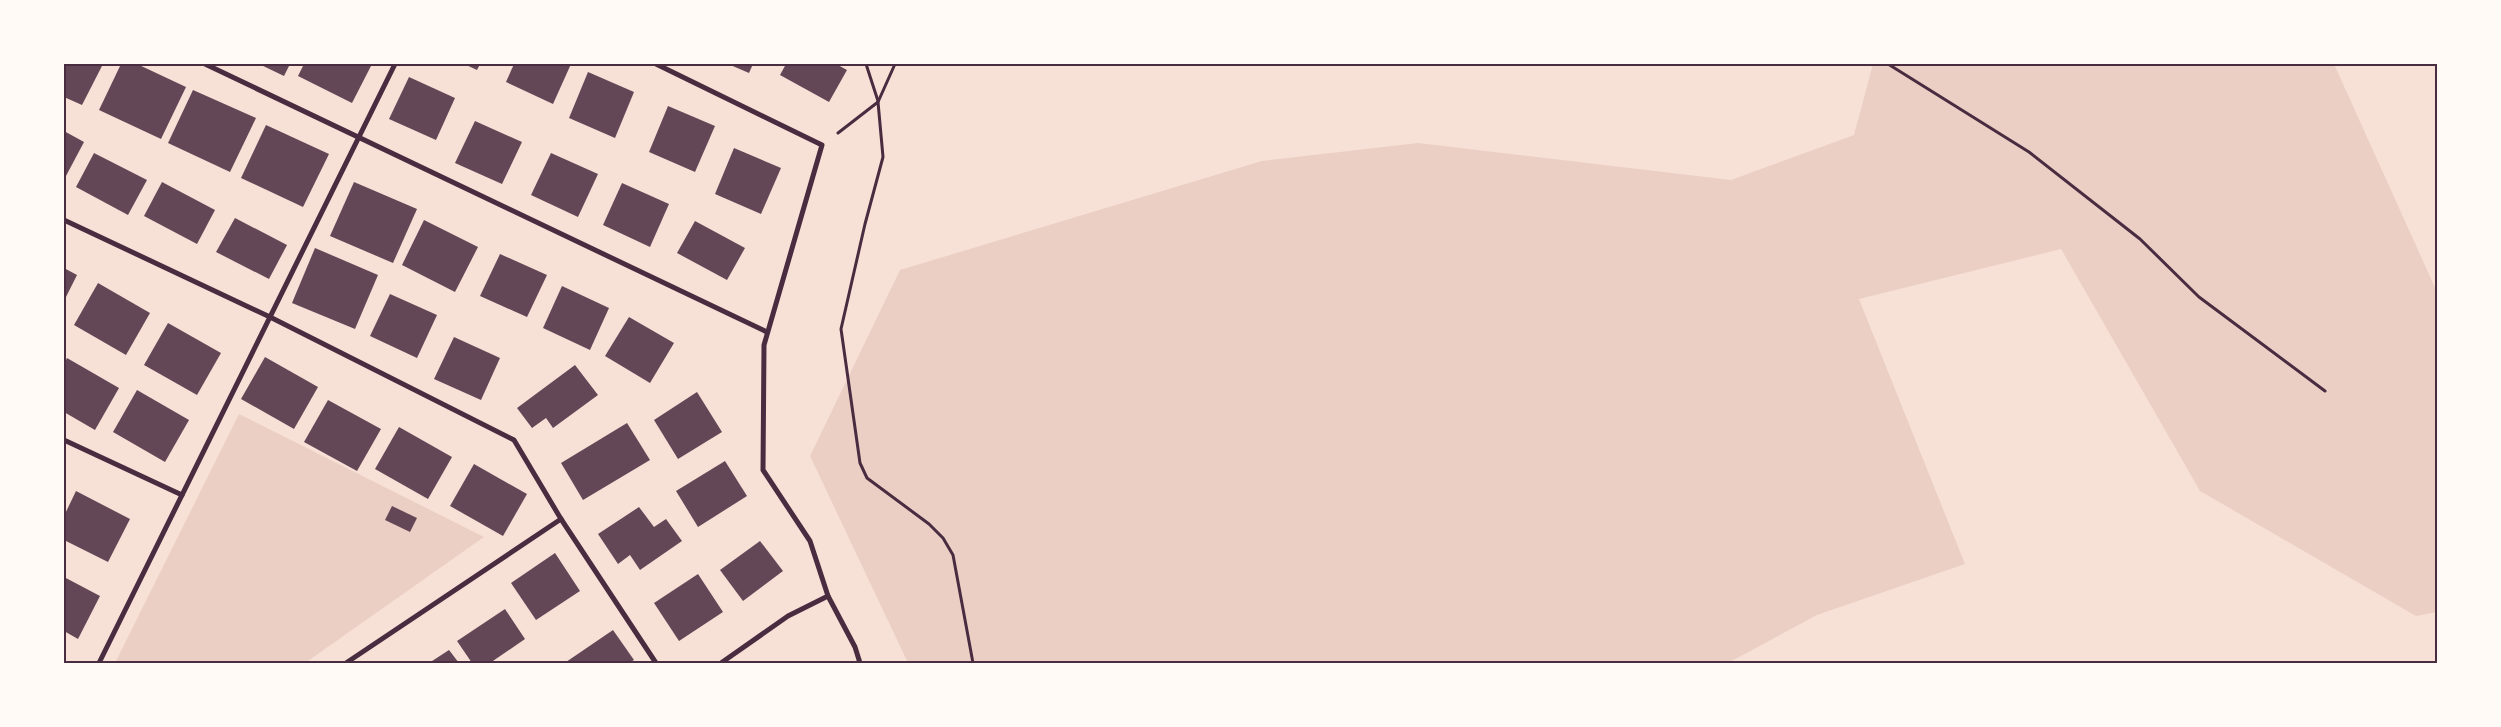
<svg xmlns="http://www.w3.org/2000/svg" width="2501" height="727" viewBox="0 0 2501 727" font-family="Commissioner,sans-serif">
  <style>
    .green { fill: #ebcfc5 }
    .building { fill: #644757 }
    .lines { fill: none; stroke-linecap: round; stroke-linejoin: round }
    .path { stroke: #4a2c40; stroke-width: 3 }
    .minor { stroke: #4a2c40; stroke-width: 5 }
    .neatline { fill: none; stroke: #4a2c40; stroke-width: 2 }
  </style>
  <rect width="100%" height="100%" fill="#f7e1d7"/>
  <g class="green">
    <path d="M 1873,64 L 2334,64 L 2437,292 L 2437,612 L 2416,616 L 2200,491 L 2061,249 L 1859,299 L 1965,564 L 1817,615 L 1728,663 L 908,663 L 810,456 L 900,270 L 1262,161 L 1418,143 L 1731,180 L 1854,135 Z"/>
    <path d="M 239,414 L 484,537 L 305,663 L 115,663 Z"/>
  </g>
  <g class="building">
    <path d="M 64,64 L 103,64 L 82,105 L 64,97 Z"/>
    <path d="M 121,64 L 137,64 L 186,87 L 161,139 L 99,110 Z"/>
    <path d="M 259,64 L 290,64 L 284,76 Z"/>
    <path d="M 304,64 L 372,64 L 352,103 L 298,76 Z"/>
    <path d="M 464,64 L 480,64 L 477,70 Z"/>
    <path d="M 514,64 L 571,64 L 553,104 L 506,82 Z"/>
    <path d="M 728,64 L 753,64 L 749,73 Z"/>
    <path d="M 786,64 L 836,64 L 847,70 L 829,102 L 780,75 Z"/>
    <path d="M 588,72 L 634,92 L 615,138 L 569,118 Z"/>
    <path d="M 409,77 L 455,98 L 436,140 L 389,119 Z"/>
    <path d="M 193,90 L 256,118 L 230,172 L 168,143 Z"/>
    <path d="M 668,106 L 715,126 L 695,172 L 649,152 Z"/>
    <path d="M 475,121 L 522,142 L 502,184 L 455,163 Z"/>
    <path d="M 266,125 L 329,154 L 303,207 L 241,178 Z"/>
    <path d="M 64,131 L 84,142 L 66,176 L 64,175 Z"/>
    <path d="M 734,148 L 781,168 L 761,214 L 715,194 Z"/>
    <path d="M 94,153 L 147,180 L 128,215 L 76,187 Z"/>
    <path d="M 551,153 L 598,174 L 578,217 L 531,195 Z"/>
    <path d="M 162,182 L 215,210 L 197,244 L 144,216 Z"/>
    <path d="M 354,182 L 417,209 L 393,263 L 330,236 Z"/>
    <path d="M 622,183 L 669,204 L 650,247 L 603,225 Z"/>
    <path d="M 235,218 L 287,245 L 269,279 L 216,252 Z"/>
    <path d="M 424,220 L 478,247 L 455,292 L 402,265 Z"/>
    <path d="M 695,221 L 745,248 L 727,280 L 677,253 Z"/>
    <path d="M 315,248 L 378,275 L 355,329 L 292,303 Z"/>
    <path d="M 500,254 L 547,275 L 527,317 L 480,296 Z"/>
    <path d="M 64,268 L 77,275 L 64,301 Z"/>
    <path d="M 98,283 L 150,313 L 126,355 L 74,325 Z"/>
    <path d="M 562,286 L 609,308 L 590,350 L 543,328 Z"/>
    <path d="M 390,294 L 437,315 L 417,358 L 370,336 Z"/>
    <path d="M 629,317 L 674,343 L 650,383 L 605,356 Z"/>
    <path d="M 168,323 L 221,353 L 197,395 L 144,365 Z"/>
    <path d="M 454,337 L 500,358 L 481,400 L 434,379 Z"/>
    <path d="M 265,357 L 318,387 L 294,429 L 241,399 Z"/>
    <path d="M 67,358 L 119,388 L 95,430 L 64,412 L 64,364 Z"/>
    <path d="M 575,365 L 598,395 L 553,428 L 546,418 L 532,428 L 517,408 Z"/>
    <path d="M 137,390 L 189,420 L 165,462 L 113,432 Z"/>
    <path d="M 697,392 L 722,432 L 678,459 L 654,420 Z"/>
    <path d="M 328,400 L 381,429 L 357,471 L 304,442 Z"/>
    <path d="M 627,423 L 650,460 L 583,500 L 561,463 Z"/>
    <path d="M 399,427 L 452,457 L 428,499 L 375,469 Z"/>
    <path d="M 725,461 L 747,496 L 698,527 L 676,491 Z"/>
    <path d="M 474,464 L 527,494 L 503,536 L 450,506 Z"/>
    <path d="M 76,491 L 130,519 L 108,562 L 64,540 L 64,516 Z"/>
    <path d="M 392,506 L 417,518 L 410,532 L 385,520 Z"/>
    <path d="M 639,507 L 654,527 L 666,519 L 682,541 L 640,570 L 630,555 L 618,564 L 598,534 Z"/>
    <path d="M 760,541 L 783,571 L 743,601 L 720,570 Z"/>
    <path d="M 555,553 L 580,591 L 536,620 L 511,583 Z"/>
    <path d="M 698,574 L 723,612 L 679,641 L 654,603 Z"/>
    <path d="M 64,577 L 100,596 L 78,639 L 64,631 Z"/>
    <path d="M 505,609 L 525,639 L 490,663 L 472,663 L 457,641 Z"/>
    <path d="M 613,630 L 634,660 L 629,663 L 567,663 L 566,662 Z"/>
    <path d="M 449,650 L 459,663 L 429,663 Z"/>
  </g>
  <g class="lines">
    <g class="path">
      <path d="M 866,64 L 878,101"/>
      <path d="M 1888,64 L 2029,152 L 2140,239 L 2199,297 L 2325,391"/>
      <path d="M 878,102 L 895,64"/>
      <path d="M 838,133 L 878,102 L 883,157 L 865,224 L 841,329 L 860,463 L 867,478 L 929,524 L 943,538 L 953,555 L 973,663"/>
    </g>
    <g class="minor">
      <path d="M 205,64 L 767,332"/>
      <path d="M 656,64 L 822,145 L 764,345 L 763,470 L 810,541 L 828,596 L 855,647 L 860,663"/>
      <path d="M 64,220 L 270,317 L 514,440 L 561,519 L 656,663"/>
      <path d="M 64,440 L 182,495"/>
      <path d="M 99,663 L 395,64"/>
      <path d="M 346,663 L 561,519"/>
      <path d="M 721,663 L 788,616 L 828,596"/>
    </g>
  </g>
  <rect width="2501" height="727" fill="none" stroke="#fffaf5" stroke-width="130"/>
  <rect x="65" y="65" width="2371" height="597" class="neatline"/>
</svg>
